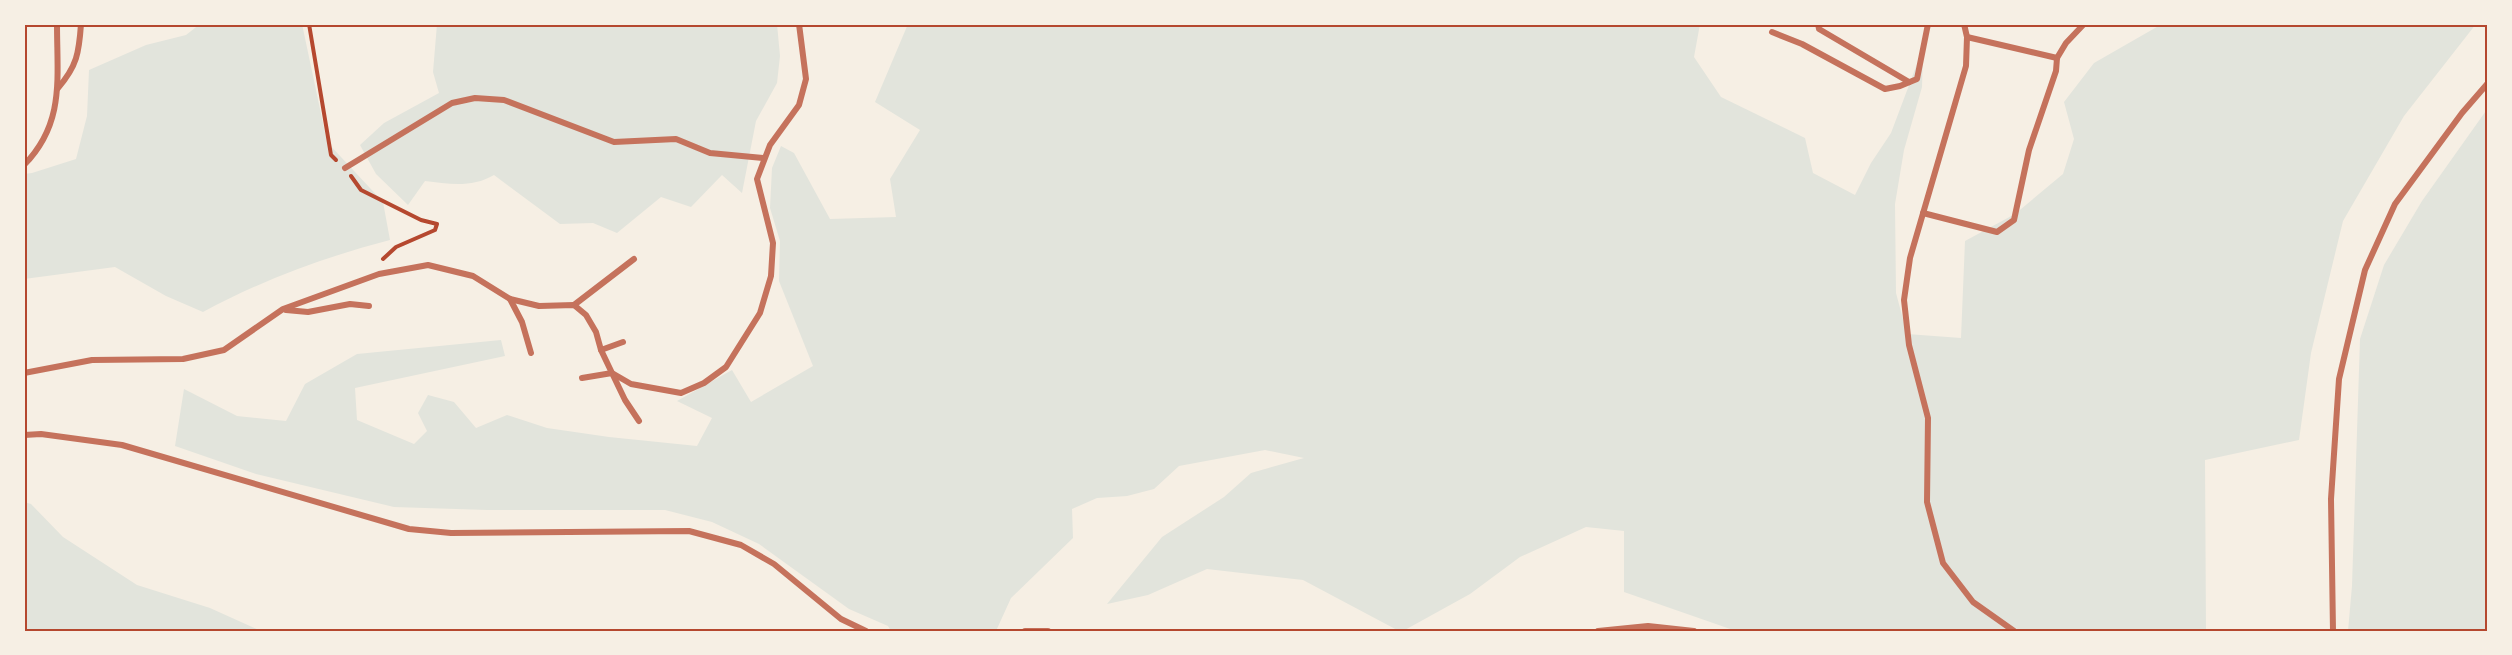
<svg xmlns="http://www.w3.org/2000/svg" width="2512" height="655" viewBox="0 0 2512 655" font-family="Arial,sans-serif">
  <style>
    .green { fill: #e2e4dc }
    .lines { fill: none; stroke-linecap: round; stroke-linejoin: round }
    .path { stroke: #b5482f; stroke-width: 4 }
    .minor { stroke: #c5725c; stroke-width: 6 }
    .neatline { fill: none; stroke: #b5482f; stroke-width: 2 }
  </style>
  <rect width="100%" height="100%" fill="#f6efe4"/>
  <g class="green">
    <path d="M 200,24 L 302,24 L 327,142 L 383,202 L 390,240 C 325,257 262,280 203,312 L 166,296 L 115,267 L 24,279 L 24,174 L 32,173 L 76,159 L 87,116 L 89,70 L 146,45 L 186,35 Z"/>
    <path d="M 437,24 L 777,24 L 780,56 L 777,83 L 756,121 L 742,193 L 722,175 L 691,207 L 661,197 L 617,233 L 593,223 L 560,224 L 494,175 C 472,188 449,184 425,181 L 408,205 L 376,174 L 360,145 L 384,123 L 439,93 L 433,72 Z"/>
    <path d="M 908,24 L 1700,24 L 1694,57 L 1721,97 L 1805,138 L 1813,173 L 1855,195 L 1871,163 L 1891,133 L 1923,48 L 1922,87 L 1904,150 L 1895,204 L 1896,293 L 1907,334 L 1961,338 L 1965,241 L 2015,214 L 2063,174 L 2074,139 L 2064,102 L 2094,63 L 2162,24 L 2476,24 L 2404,116 L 2343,221 L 2311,353 L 2299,440 L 2205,460 L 2206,631 L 1736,631 L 1624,592 L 1624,531 L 1586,527 L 1520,557 L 1470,594 L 1403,631 L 1399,631 L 1303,580 L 1207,569 L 1148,595 L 1107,604 L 1162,537 L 1224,497 L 1251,473 L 1304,458 L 1265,450 L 1179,466 L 1154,489 L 1127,496 L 1097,498 L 1072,509 L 1073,538 L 1011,598 L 996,631 L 891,631 L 888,626 L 849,609 L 759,544 L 712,522 L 665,510 L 487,510 L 394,507 L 256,474 L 175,446 L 184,389 L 237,416 L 286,421 L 305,384 L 357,354 L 501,340 L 505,356 L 355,388 L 357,420 L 414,444 L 427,431 L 418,413 L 428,395 L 454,402 L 476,428 L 507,415 L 547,428 L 609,437 L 697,446 L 712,418 L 677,401 L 732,370 L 751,402 L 813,366 L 779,281 L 780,241 L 770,208 L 772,168 L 781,146 L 794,153 L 830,219 L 896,217 L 890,179 L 920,130 L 875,102 Z"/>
    <path d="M 2488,108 L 2488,631 L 2348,631 L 2352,586 L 2360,339 L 2384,265 L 2422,201 Z"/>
    <path d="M 24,502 L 31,504 L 63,537 L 137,585 L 210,608 L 261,631 L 24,631 Z"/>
  </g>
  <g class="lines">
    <g class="path">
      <path d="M 309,24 L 331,155 L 336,160"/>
      <path d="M 351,176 L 361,190 L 421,220 L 437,224 L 435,230 L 396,247 L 383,259"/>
    </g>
    <g class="minor">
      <path d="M 1818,24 L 1819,29 L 1909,82"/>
      <path d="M 1964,24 L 1967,37 L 1966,66 L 1910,258 L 1904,300 L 1909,345 L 1928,418 L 1927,502 L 1943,563 L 1973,602 L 2014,631"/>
      <path d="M 1772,32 L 1802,44 L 1885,89 L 1900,86 L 1917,79 L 1928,24"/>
      <path d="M 1967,37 L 2057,58"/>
      <path d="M 58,88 C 77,66 79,53 81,24"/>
      <path d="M 24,165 C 65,123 57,79 57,24"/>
      <path d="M 345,168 L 452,103 L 475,98 L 504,100 L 614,142 L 676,139 L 710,153 L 763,158"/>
      <path d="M 1923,213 L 1997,232 L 2014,220 L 2029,150 L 2056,71 L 2057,58 L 2066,43 L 2084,24"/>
      <path d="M 510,299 L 522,322 L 531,353"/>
      <path d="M 574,305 L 634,259"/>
      <path d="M 286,310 L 308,312 L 350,304 L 369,306"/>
      <path d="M 601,350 L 623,342"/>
      <path d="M 24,373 L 92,360 L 183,359 L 224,350 L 283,309 L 379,274 L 428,265 L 473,276 L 510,299 L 539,306 L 574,305 L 586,315 L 596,332 L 601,350 L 612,373 L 631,384 L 681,393 L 704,383 L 726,367 L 760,313 L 771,276 L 773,243 L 757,179 L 770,145 L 799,105 L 806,79 L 799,24"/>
      <path d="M 582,378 L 612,373 L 625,400 L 639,421"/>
      <path d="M 24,435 L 41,434 L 122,445 L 409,529 L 451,533 L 689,531 L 741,545 L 774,564 L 841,619 L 866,631"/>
      <path d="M 1025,631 L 1048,631"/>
      <path d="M 1598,631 L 1648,626 L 1694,631"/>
      <path d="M 2333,631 L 2331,499 L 2339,379 L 2365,270 L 2395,204 L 2462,113 L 2488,83"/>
    </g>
  </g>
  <rect width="2512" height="655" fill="none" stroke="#f6efe4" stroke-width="51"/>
  <rect x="26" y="26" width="2460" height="604" class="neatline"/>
</svg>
